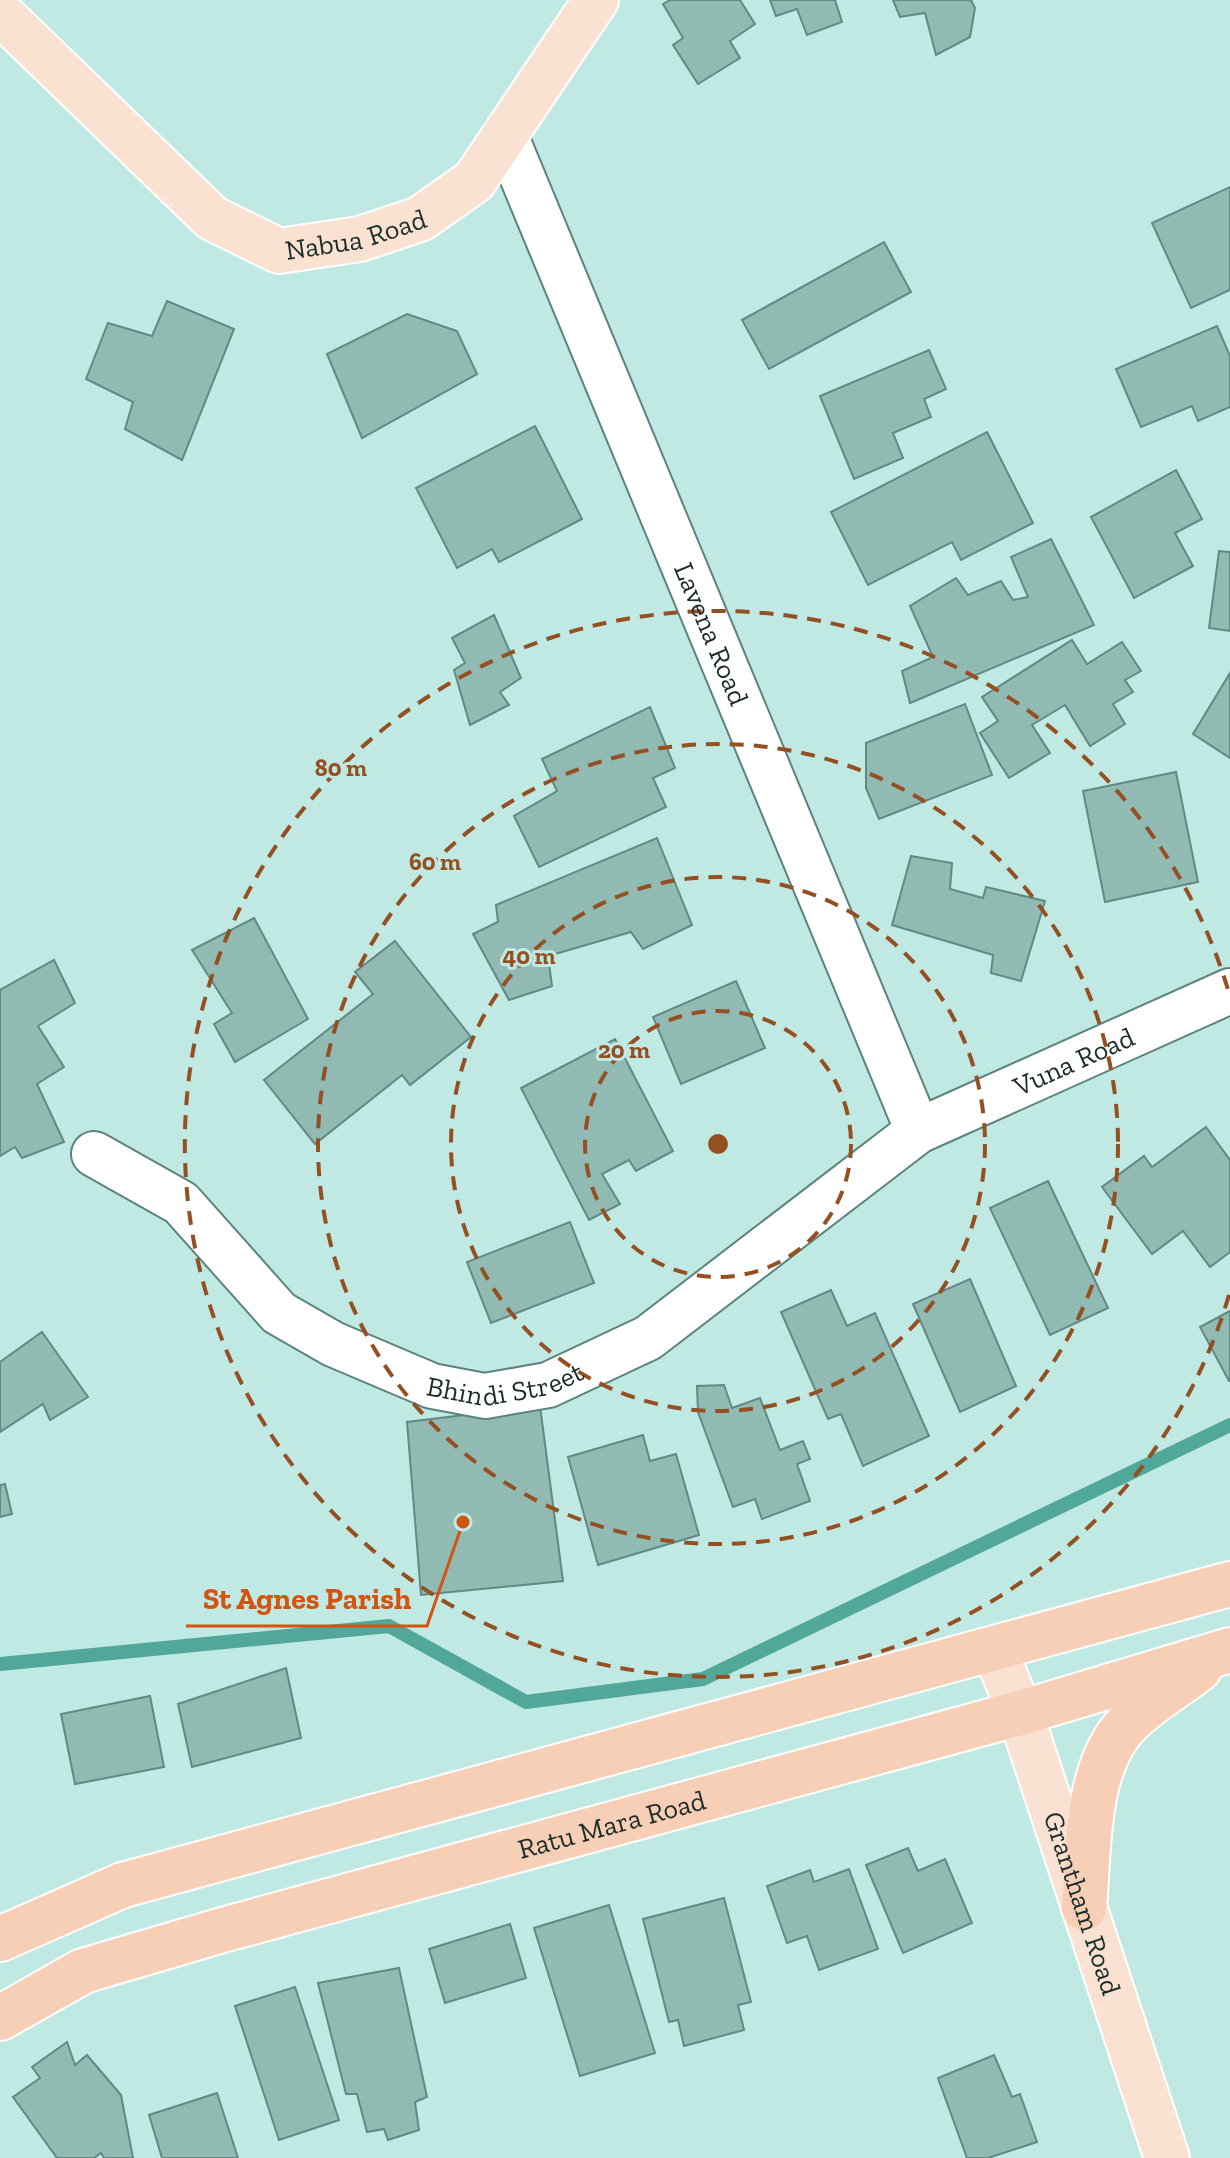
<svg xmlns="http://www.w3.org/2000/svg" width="1230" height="2158" viewBox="0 0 1230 2158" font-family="'Zilla Slab',serif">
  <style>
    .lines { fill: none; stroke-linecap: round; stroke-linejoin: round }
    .stream { stroke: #52a79b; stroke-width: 14 }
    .building { fill: #91bab3; stroke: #628983; stroke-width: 2 }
    .minor-casing { stroke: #5c837d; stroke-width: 48 }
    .major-casing { stroke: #fff; stroke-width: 48 }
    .highway-casing { stroke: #fff; stroke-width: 48 }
    .minor { stroke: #fff; stroke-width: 44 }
    .major { stroke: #fae2d3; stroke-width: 44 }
    .highway { stroke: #f7ceb6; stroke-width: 44 }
    .ring { fill: none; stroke: #945022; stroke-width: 4; stroke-dasharray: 14 10 }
    .labels { text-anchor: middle; stroke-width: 6; stroke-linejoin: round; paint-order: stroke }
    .street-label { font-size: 28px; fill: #1c2c2a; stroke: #bfe9e2 }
    .centre { fill: #945022; stroke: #bfe9e2; stroke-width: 4 }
    .ring-label { font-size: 24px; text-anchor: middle; font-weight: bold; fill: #945022; stroke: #bfe9e2; stroke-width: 6; stroke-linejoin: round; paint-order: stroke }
    .leader { fill: none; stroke: #d4540f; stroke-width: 3 }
    .callout-dot { fill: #d4540f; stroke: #bfe9e2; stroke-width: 3 }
    .callout-label { font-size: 30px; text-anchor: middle; font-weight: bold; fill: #d4540f; stroke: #bfe9e2; stroke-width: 6; stroke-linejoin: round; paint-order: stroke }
  </style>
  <rect width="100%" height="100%" fill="#bfe9e2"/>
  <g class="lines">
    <path class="stream" d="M 0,1664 L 389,1626 L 526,1702 L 703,1679 L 1230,1425"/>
  </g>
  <g class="building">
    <path d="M 670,0 L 740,0 L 755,24 L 730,41 L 740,58 L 698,84 L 673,45 L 683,38 L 663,4 Z"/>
    <path d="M 770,0 L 835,0 L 842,22 L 807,35 L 797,9 L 776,16 Z"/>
    <path d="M 893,0 L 971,0 L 975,8 L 970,37 L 936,55 L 925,13 L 900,17 Z"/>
    <path d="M 1230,187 L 1230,290 L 1191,308 L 1152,223 Z"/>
    <path d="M 884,242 L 911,292 L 769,369 L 742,320 Z"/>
    <path d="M 167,301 L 234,329 L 182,460 L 125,429 L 133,402 L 86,379 L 108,323 L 152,336 Z"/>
    <path d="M 407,314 L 457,331 L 477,374 L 362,438 L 327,354 Z"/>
    <path d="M 1217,326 L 1230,356 L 1230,407 L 1198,421 L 1192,406 L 1141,427 L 1116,369 Z"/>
    <path d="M 929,350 L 946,389 L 924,399 L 931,417 L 893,433 L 903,458 L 854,479 L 820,396 Z"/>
    <path d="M 535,426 L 582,519 L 499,562 L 492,549 L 457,568 L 416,488 Z"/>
    <path d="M 987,432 L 1033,523 L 961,560 L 952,542 L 868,585 L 831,512 Z"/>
    <path d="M 1176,470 L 1202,519 L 1175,533 L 1193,566 L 1134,598 L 1091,517 Z"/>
    <path d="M 1051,539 L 1094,625 L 910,703 L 902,671 L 933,657 L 910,606 L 956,578 L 968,595 L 1001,581 L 1013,600 L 1028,597 L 1011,557 Z"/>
    <path d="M 1219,551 L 1230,552 L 1230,631 L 1209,628 Z"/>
    <path d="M 494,615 L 521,678 L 500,692 L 509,705 L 470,725 L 454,670 L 465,663 L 452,638 Z"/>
    <path d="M 1072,640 L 1087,664 L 1122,642 L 1141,671 L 1125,680 L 1133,692 L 1113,704 L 1125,724 L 1090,746 L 1065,705 L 1032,725 L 1050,753 L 1009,778 L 980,733 L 998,721 L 982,697 Z"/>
    <path d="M 1230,673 L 1230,758 L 1193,734 Z"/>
    <path d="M 965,704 L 992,775 L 879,819 L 866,788 L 866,743 Z"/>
    <path d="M 650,707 L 675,768 L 653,778 L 666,807 L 539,867 L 514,816 L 557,791 L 542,759 Z"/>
    <path d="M 1176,772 L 1198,882 L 1105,902 L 1083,791 Z"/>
    <path d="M 657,838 L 692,925 L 643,949 L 631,932 L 548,956 L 552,986 L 509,1000 L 473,934 L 498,922 L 496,905 Z"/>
    <path d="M 911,856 L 952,863 L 950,889 L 983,898 L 986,887 L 1045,901 L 1021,981 L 991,973 L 993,955 L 892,925 Z"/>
    <path d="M 254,918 L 308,1019 L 235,1062 L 214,1024 L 232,1013 L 192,950 Z"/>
    <path d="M 395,941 L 471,1037 L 410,1085 L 402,1075 L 315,1144 L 264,1080 L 373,994 L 355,972 Z"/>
    <path d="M 54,960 L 75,1003 L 38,1026 L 64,1067 L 37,1084 L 64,1142 L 22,1158 L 15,1147 L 0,1156 L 0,990 Z"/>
    <path d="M 736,981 L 765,1048 L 681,1084 L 653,1017 Z"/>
    <path d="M 615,1039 L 673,1151 L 636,1171 L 629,1160 L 602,1174 L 620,1204 L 589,1220 L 521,1088 Z"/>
    <path d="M 1206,1127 L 1230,1160 L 1230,1252 L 1210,1267 L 1183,1231 L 1152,1254 L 1102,1187 L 1144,1156 L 1152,1167 Z"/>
    <path d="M 1048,1181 L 1108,1308 L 1050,1335 L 990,1208 Z"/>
    <path d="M 570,1222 L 594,1283 L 491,1323 L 467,1262 Z"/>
    <path d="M 970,1279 L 1016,1386 L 960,1412 L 913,1304 Z"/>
    <path d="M 831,1290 L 847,1326 L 875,1313 L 929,1436 L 863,1466 L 841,1414 L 828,1419 L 781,1312 Z"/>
    <path d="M 1230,1311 L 1230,1381 L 1229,1381 L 1200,1327 Z"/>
    <path d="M 42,1332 L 88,1397 L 50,1420 L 43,1404 L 0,1432 L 0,1362 Z"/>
    <path d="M 724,1385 L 732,1408 L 760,1398 L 780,1450 L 803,1441 L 810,1459 L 797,1464 L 810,1501 L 762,1519 L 755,1499 L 733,1507 L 698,1412 L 697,1386 Z"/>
    <path d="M 540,1406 L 563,1581 L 421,1595 L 407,1422 Z"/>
    <path d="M 643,1435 L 650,1461 L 676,1454 L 699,1535 L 598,1565 L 568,1457 Z"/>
    <path d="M 5,1484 L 12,1514 L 0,1517 L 0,1485 Z"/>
    <path d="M 286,1668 L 301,1738 L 192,1767 L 178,1704 Z"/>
    <path d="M 150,1696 L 164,1767 L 75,1784 L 61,1714 Z"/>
    <path d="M 908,1848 L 918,1871 L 945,1859 L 972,1923 L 903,1953 L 866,1865 Z"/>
    <path d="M 849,1869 L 878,1949 L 819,1970 L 807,1936 L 787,1943 L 767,1886 L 810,1870 L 814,1882 Z"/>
    <path d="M 724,1898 L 751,2002 L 738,2005 L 744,2030 L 684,2046 L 678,2020 L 669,2022 L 643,1919 Z"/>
    <path d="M 609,1905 L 655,2053 L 580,2076 L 534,1928 Z"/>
    <path d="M 510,1924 L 526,1978 L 445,2003 L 429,1949 Z"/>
    <path d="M 399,1968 L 427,2097 L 415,2102 L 419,2130 L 388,2140 L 384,2129 L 367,2132 L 357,2094 L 346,2094 L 318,1983 Z"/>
    <path d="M 295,1987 L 339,2120 L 279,2140 L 235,2006 Z"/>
    <path d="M 67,2042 L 75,2065 L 87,2055 L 121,2095 L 133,2158 L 104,2158 L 101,2153 L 94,2158 L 57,2158 L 13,2097 L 40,2078 L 32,2067 Z"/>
    <path d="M 994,2055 L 1012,2097 L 1020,2094 L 1037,2142 L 988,2158 L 967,2158 L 938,2078 Z"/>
    <path d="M 217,2093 L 238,2158 L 162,2158 L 149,2115 Z"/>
  </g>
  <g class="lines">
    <defs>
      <g id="minor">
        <path id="s1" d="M 505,135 L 918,1131"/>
        <path id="s2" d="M 94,1154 L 181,1203 L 279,1313 L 333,1344 L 432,1386 L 485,1396 L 548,1385 L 648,1338 L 918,1131 L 1230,991"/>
      </g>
      <g id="major">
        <path id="s3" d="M 0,13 L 212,218 L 279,251 L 360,239 L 420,219 L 474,181 L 596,0"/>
        <path id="s4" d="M 995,1650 L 1020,1713 L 1167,2158"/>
      </g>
      <g id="highway">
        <path d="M 1084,1908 C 1089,1852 1085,1776 1122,1730 C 1141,1707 1175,1688 1199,1669"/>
        <path d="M 0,1939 L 123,1885 L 1230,1584"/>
        <path id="s5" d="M 0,2018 L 83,1971 L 226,1929 L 1020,1713 L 1230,1650"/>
      </g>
    </defs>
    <use href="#minor" class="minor-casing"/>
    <use href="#major" class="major-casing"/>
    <use href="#highway" class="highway-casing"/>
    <use href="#minor" class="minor"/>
    <use href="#major" class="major"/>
    <use href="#highway" class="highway"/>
  </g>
  <g class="ring">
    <circle cx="718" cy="1144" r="133"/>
    <circle cx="718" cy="1144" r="267"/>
    <circle cx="718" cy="1144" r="400"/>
    <path d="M1229 1295A533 533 0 1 1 1229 993"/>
  </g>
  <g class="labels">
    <g class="street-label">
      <text dy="10" stroke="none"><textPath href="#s3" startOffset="448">Nabua Road</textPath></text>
      <text dy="10" stroke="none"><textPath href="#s1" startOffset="540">Lavena Road</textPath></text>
      <text dy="10" stroke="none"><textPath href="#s2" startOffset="1156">Vuna Road</textPath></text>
      <text dy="10" stroke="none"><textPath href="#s2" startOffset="492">Bhindi Street</textPath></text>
      <text dy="10" stroke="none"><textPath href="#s5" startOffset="644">Ratu Mara Road</textPath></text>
      <text dy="10" stroke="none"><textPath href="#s4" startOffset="268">Grantham Road</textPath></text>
    </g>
  </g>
  <circle cx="718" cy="1144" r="12" class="centre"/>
  <g class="ring-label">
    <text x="341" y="776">80 m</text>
    <text x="435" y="870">60 m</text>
    <text x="529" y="964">40 m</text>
    <text x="624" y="1058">20 m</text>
  </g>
  <path class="leader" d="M463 1522L427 1626H186"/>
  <circle class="callout-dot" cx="463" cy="1522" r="8"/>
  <g class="callout-label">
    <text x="307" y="1609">St Agnes Parish</text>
  </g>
</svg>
